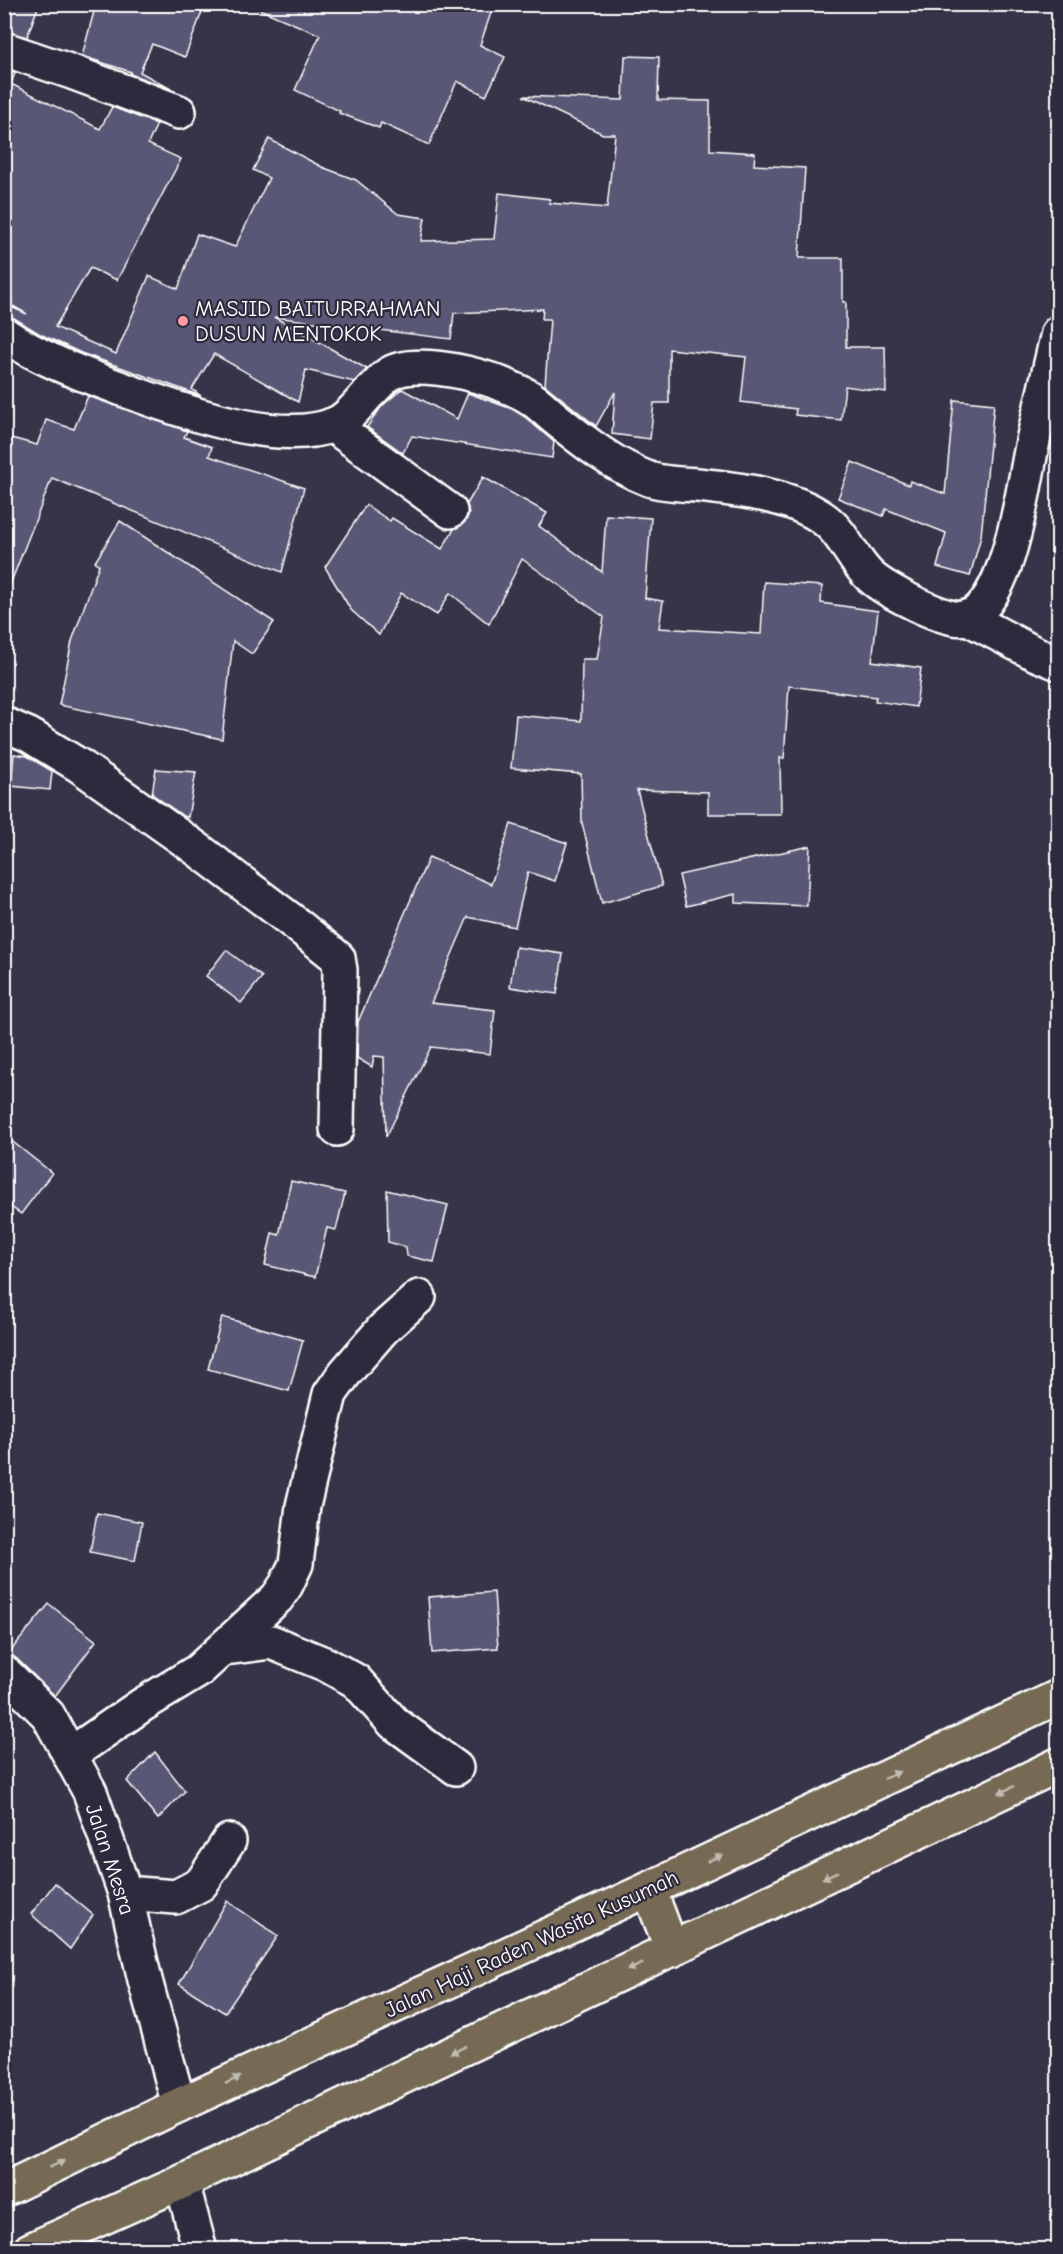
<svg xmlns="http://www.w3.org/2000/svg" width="1063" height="2254" viewBox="0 0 1063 2254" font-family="'Comic Neue',sans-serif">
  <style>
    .building { fill: #585976; stroke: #fff; stroke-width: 1.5 }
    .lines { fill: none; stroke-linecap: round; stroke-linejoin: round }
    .minor-casing { stroke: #fff; stroke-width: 38 }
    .highway-casing { stroke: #fff; stroke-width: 38 }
    .minor { stroke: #2f2a3d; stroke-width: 33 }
    .highway { stroke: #766a54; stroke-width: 33 }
    .oneway { fill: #c1bcb2 }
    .poi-dot { fill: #ff9aa2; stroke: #2f2a3d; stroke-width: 2 }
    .labels { text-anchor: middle; stroke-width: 4.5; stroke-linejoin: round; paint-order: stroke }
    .poi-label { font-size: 22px; fill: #fff; stroke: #2f2a3d; text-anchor: start }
    .street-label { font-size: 22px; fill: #fff; stroke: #2f2a3d }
  </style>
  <rect width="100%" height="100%" fill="#373348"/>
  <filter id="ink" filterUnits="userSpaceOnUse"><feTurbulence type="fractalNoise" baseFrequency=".0167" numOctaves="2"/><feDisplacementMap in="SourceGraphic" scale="12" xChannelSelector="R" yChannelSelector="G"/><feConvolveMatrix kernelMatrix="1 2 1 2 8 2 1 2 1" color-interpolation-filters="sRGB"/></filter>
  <g filter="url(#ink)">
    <g class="building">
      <path d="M 4,4 L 39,4 L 27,37 L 4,31 Z"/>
      <path d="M 96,4 L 205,4 L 185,57 L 152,44 L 140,72 L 171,89 L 130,74 L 131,72 L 82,56 Z"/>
      <path d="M 247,4 L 494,4 L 480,45 L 505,57 L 486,96 L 457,81 L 429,145 L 381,123 L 379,128 L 339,113 L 340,111 L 295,90 L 320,35 Z"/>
      <path d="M 625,56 L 659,57 L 658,100 L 710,101 L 710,150 L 755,153 L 754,165 L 805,168 L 799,258 L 843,258 L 843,302 L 846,302 L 846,347 L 885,347 L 886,392 L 845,386 L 841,420 L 795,415 L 796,409 L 741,402 L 746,357 L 669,349 L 669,403 L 654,403 L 650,439 L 612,434 L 615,392 L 596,426 L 545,385 L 550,319 L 542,319 L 543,309 L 454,313 L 451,339 L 274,317 L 367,369 L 354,382 L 306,370 L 298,402 L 214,354 L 192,389 L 201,396 L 81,353 L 40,334 L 14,318 L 4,315 L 4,304 L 27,314 L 4,301 L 4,69 L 15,73 L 11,84 L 100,129 L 112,107 L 157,124 L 148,144 L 181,159 L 117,280 L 90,268 L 55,327 L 116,354 L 149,276 L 178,289 L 197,234 L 235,247 L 269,178 L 253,170 L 269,139 L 322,167 L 356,180 L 398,214 L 425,218 L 421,241 L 494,239 L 499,193 L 550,199 L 549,203 L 607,208 L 615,134 L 603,134 L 523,96 L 623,100 Z"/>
      <path d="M 402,389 L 457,419 L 468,393 L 512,409 L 525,417 L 554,442 L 552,458 L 412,436 L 403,453 L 367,427 L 382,406 Z"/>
      <path d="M 88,396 L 187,431 L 184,437 L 212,447 L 209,456 L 304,488 L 282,572 L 52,478 L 6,595 L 4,595 L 4,436 L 37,445 L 46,420 L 74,429 Z"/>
      <path d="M 954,400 L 994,404 L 981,536 L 970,576 L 937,567 L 946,533 L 886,509 L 883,516 L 838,498 L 852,462 L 909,485 L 910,481 L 945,494 Z"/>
      <path d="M 483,477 L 547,513 L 539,526 L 602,572 L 606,515 L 651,518 L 645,598 L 663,601 L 659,628 L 761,634 L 764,582 L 822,586 L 821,603 L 878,611 L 872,661 L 921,668 L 916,707 L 875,701 L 876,697 L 789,686 L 784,758 L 780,758 L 781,814 L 708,814 L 708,792 L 637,790 L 662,886 L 602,903 L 582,823 L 581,774 L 511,768 L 516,715 L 581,721 L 582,659 L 597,659 L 604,617 L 522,559 L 489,624 L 450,593 L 437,615 L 401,593 L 379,635 L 351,610 L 325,567 L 366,505 L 390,521 L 392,518 L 442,549 L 454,529 L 465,522 L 469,514 L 467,504 Z"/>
      <path d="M 120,521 L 274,622 L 252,654 L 233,641 L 222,739 L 59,705 L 72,641 L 99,565 L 95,562 Z"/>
      <path d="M 14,754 L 27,756 L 52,771 L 50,790 L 11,786 Z"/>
      <path d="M 156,769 L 196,772 L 188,817 L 183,816 L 152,794 Z"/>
      <path d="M 511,824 L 567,843 L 555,881 L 528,872 L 515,927 L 468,917 L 431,1003 L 495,1010 L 490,1054 L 431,1047 L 386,1137 L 384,1057 L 374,1056 L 372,1067 L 357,1058 L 358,1022 L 429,857 L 491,884 Z"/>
      <path d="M 810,846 L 807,906 L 736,903 L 736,894 L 686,906 L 679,875 Z"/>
      <path d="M 516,947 L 563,954 L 557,994 L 510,987 Z"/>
      <path d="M 226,950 L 262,977 L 241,1003 L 206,976 Z"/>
      <path d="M 4,1135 L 52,1173 L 21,1214 L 4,1202 Z"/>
      <path d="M 291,1181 L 345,1193 L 336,1230 L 327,1228 L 315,1277 L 265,1265 L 272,1233 L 279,1235 Z"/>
      <path d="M 387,1190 L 448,1205 L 434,1262 L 407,1256 L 406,1247 L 388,1242 Z"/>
      <path d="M 222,1317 L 303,1340 L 289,1391 L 208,1369 Z"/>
      <path d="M 97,1513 L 142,1522 L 135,1561 L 90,1552 Z"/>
      <path d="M 494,1592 L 498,1648 L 432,1653 L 428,1597 Z"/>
      <path d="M 49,1604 L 96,1641 L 55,1696 L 17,1659 L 8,1654 Z"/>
      <path d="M 155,1752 L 185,1791 L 158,1819 L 127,1781 Z"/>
      <path d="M 55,1883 L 93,1915 L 70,1949 L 31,1914 Z"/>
      <path d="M 227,1901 L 278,1936 L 225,2013 L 179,1984 Z"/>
    </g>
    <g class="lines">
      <defs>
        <g id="minor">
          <path d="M 4,49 L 69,71 L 179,112"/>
          <path d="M 4,334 C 38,358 79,373 117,387 C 172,408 276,447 333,425 C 348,419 358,405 369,393 C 376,387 382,379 389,374 C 411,359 467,372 491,380 C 503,385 518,390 529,397 C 539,403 547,412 556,419 C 584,442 615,466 649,479 C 664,484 682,484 697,485 C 736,489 792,495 824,519 C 845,534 852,561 872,578 C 886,590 948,624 966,618 C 1010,603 1024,482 1033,441 C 1041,405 1050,369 1058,333"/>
          <path d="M 332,425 L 450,511"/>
          <path d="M 966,617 L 1034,653 L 1058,663"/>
          <path d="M 4,724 L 29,735 L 80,766 L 193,846 L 296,924 L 338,958 L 340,970 L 337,1129"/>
          <path d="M 225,1648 L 271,1642 L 327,1665 L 356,1681 L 394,1723 L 456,1768"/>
          <path d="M 4,1672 L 48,1715 L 90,1792 L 125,1893 L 145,1980 L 179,2105"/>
          <path d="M 71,1754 L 142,1705 L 198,1671 L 277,1598 L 286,1585 L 296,1564 L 303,1506 L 330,1394 L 345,1373 L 383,1329 L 419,1297"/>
          <path d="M 125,1893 L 176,1897 L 201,1884 L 229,1841"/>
          <path d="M 182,2182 L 200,2250"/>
        </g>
        <g id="highway">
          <path d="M 649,1889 L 672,1950"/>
          <path d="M 4,2190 L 179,2105 L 649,1889 L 1058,1697"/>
          <path d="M 30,2250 L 182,2182 L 1058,1765"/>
        </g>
      </defs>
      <use href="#minor" class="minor-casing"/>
      <use href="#highway" class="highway-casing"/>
      <use href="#minor" class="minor"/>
      <use href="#highway" class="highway"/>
    </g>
    <defs><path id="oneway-solid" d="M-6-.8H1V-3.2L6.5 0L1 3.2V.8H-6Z" transform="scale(1.5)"/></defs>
    <g class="oneway">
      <use href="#oneway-solid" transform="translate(892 1775) rotate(-25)"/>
      <use href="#oneway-solid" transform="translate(1006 1790) rotate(154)"/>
      <use href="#oneway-solid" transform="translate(715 1858) rotate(-25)"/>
      <use href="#oneway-solid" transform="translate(830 1875) rotate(154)"/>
      <use href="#oneway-solid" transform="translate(635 1967) rotate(156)"/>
      <use href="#oneway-solid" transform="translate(458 2050) rotate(155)"/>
      <use href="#oneway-solid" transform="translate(233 2080) rotate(-25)"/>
      <use href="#oneway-solid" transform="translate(57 2164) rotate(-26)"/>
    </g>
  </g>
  <circle class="poi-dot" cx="183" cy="321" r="6"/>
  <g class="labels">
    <g class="poi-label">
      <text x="195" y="316">MASJID BAITURRAHMAN<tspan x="195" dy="25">DUSUN MENTOKOK</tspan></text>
    </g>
    <g class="street-label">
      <text transform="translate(111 1859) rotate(72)" y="8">Jalan Mesra</text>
      <text transform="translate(531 1943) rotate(-25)" y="8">Jalan Haji Raden Wasita Kusumah</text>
    </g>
  </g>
  <rect width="1063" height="2254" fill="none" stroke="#2f2a3d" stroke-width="24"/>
  <rect x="12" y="12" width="1039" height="2230" fill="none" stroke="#fff" stroke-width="2" filter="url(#ink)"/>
</svg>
